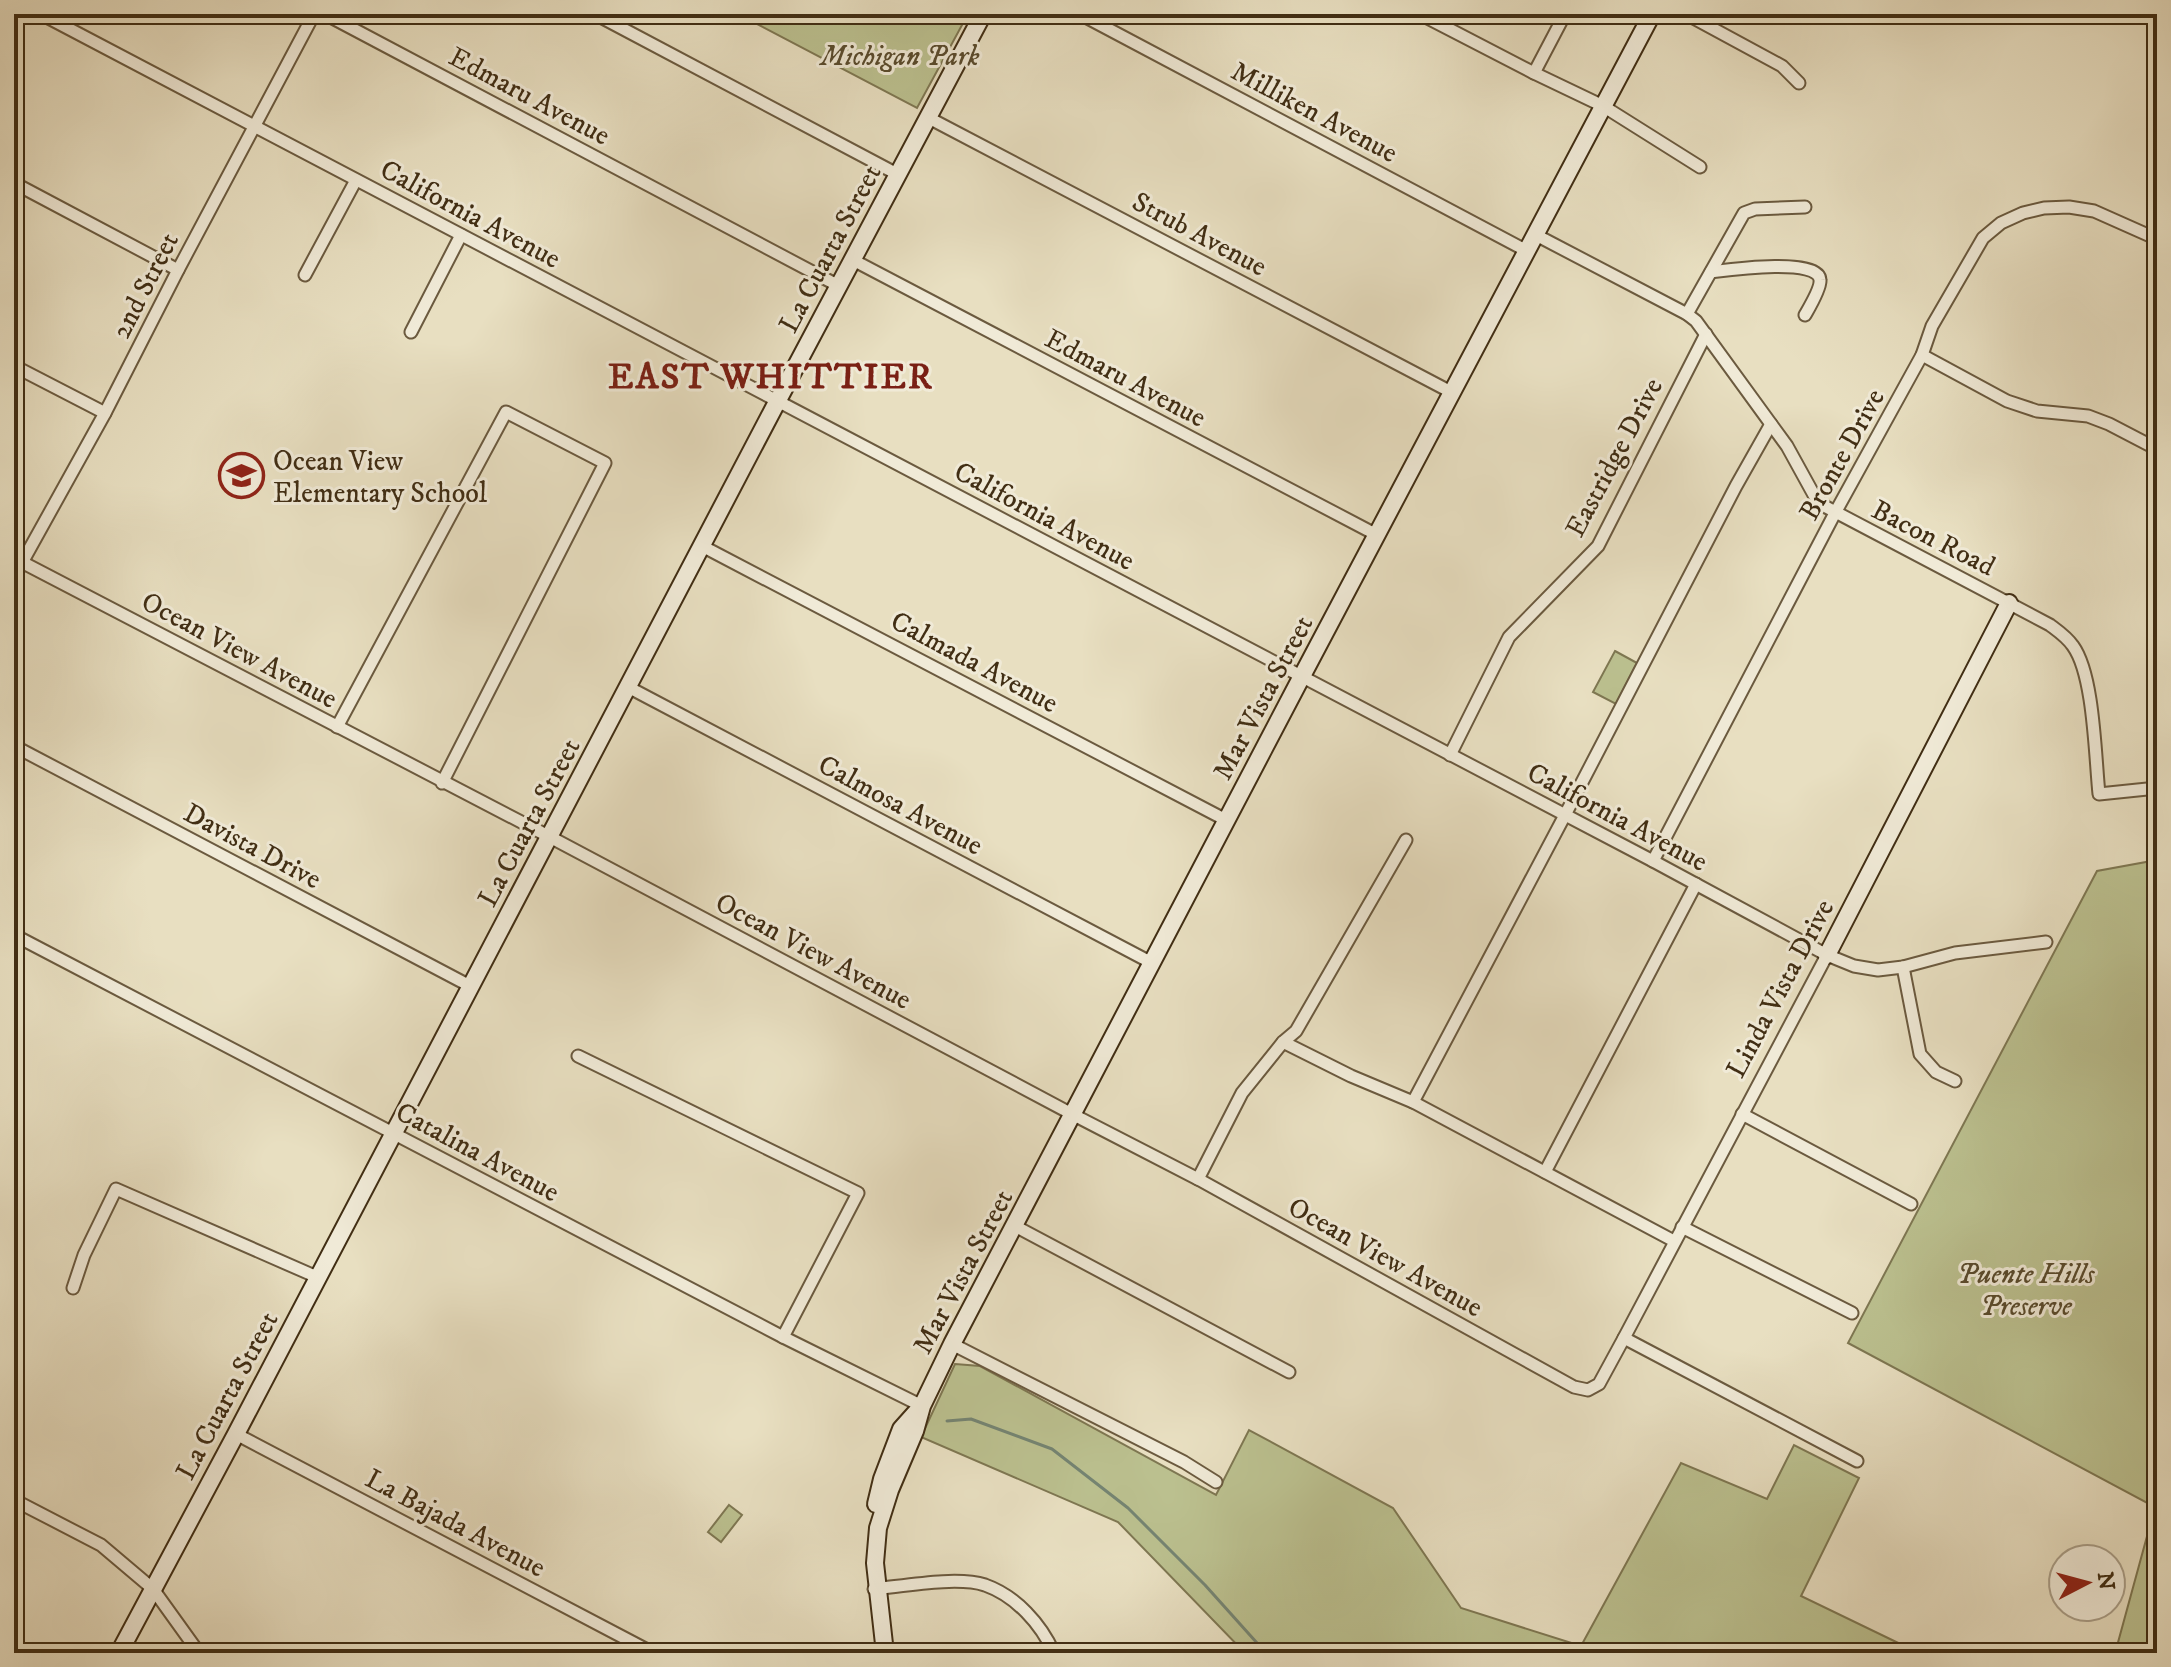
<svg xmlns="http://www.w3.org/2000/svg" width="2171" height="1667" viewBox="0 0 2171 1667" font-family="'IM FELL DW Pica',serif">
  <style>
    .green { fill: #bbc08f; stroke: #7e7752; stroke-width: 2 }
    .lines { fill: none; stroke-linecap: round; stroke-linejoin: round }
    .stream { stroke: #758472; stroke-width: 3 }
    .street-casing { stroke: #6b5a3f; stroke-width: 15 }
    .secondary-casing { stroke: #412e14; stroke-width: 20 }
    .street { stroke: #f0ead7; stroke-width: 11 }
    .secondary { stroke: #f0ead7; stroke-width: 16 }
    .labels { text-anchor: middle; stroke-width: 6; stroke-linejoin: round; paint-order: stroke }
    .park-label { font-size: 28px; font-style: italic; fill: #594b2d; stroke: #f0ead7 }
    .street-label { font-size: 28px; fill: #412e14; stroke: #f0ead7 }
    .poi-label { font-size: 28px; fill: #412e14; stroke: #f0ead7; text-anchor: start }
    .district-label { font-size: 36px; font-weight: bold; letter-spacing: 2px; fill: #7a1f14; stroke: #f0ead7 }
  </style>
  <rect width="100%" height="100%" fill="#e8dfc1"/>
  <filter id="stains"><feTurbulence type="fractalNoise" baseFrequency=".0025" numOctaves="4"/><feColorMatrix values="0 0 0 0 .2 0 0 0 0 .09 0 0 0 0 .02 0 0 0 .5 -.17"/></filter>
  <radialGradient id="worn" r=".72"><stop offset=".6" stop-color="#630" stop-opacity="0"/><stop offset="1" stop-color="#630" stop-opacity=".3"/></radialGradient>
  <g class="green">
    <path d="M 738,14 L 968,14 L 917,108 Z"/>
    <path d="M 1615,651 L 1637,663 L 1616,704 L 1593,692 Z"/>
    <path d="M 2157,860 L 2157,1653 L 2031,1653 L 2117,1646 L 2155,1507 L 1848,1343 L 2097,871 Z"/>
    <path d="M 955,1364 L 980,1366 L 1216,1495 L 1249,1430 L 1393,1508 L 1461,1608 L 1581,1646 L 1681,1463 L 1767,1499 L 1794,1445 L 1859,1478 L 1801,1596 L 1919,1653 L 1245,1653 L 1118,1522 L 921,1437 Z"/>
    <path d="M 729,1505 L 742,1515 L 721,1542 L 708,1532 Z"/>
  </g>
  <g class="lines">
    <path class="stream" d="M 947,1421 L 971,1419 L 1052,1449 L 1128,1508 L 1205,1585 L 1266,1653"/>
    <defs>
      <g id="street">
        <path d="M 41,14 L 1653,861 L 1827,955 L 1854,966 L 1878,970 L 1903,967 L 1955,953 L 2046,942"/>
        <path d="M 325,14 L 839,286"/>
        <path d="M 595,14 L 897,174"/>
        <path d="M 1080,14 L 1527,251"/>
        <path d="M 1420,14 L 1534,73 L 1603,106 L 1700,167"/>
        <path d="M 1686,14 L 1782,66 L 1799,83"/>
        <path d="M 2025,14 L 2027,14"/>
        <path d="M 1534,73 L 1565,14"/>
        <path d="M 927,117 L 1451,392"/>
        <path d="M 14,183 L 178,270"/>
        <path d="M 1536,235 L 1687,314 L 1696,321 L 1787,446 L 1814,495 L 1826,507 L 2050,625 C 2058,631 2067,637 2073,646 C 2094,675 2095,756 2099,794 L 2157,788"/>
        <path d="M 853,260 L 1377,535"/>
        <path d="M 1711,272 C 1727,270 1819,257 1820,280 C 1821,288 1809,308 1805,315"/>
        <path d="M 305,275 L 356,180"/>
        <path d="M 1687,314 L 1744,213 L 1755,209 L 1805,207"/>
        <path d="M 411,332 L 461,235"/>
        <path d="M 1922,355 L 2007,401 L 2037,411 L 2088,416 L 2109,424 L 2157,449"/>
        <path d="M 14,366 L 105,413"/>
        <path d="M 702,546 L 1226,820"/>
        <path d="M 14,558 L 550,837 L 1072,1114 L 1198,1179 L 1574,1387 L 1588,1390 L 1599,1384 L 1624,1338 L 1827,955"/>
        <path d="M 14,577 L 105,413 L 178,270 L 314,14"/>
        <path d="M 628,687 L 1152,963"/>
        <path d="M 337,727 L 506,412 L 605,463 L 442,783"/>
        <path d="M 14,746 L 470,986"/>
        <path d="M 1450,755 L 1509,637 L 1598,546 L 1706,334"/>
        <path d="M 1653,861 L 1835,513 L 1922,355 L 1932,326 L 1983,238 L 2001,223 L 2023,213 L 2044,208 L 2069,207 L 2094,211 L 2157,239"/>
        <path d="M 14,935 L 783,1337 L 922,1406"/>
        <path d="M 1903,967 L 1920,1054 L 1936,1072 L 1955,1081"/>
        <path d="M 1283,1042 L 1351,1076 L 1413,1102 L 1674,1241"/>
        <path d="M 578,1056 L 858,1193 L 783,1337"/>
        <path d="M 1413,1102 L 1565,815 L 1736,486 L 1771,424"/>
        <path d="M 1742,1114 L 1911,1204"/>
        <path d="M 1545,1172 L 1696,884"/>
        <path d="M 1198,1179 L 1242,1093 L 1283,1042 L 1296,1031 L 1406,840"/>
        <path d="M 1015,1226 L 1289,1372"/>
        <path d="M 1682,1227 L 1852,1313"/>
        <path d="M 73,1288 L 84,1255 L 116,1189 L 317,1277"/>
        <path d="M 1624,1338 L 1857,1461"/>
        <path d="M 952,1344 L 1184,1462 L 1216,1482"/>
        <path d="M 236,1434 L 653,1653"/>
        <path d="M 14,1500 L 101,1545 L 153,1589 L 199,1653"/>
        <path d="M 874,1589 C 904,1586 957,1576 985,1585 C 1016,1596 1041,1624 1054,1653"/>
      </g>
      <g id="secondary">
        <path d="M 1827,955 L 2009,603"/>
        <path d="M 876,1504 L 882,1479 L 901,1429 L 918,1410"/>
        <path d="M 119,1653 L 236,1434 L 777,402 L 983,14"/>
        <path d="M 885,1653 L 875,1563 L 878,1528 L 890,1490 L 915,1431 L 922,1406 L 952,1344 L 1302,676 L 1652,14"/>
      </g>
    </defs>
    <use href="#street" class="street-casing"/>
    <use href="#secondary" class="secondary-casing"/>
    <use href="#street" class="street"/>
    <use href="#secondary" class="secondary"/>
  </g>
  <defs>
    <symbol id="school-ring" viewBox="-11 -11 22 22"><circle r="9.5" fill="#f0ead7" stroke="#8f2418" stroke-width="1.5"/><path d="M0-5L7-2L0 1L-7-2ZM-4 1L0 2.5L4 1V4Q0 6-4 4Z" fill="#8f2418"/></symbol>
  </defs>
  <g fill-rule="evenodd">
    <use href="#school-ring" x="216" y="450" width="51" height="51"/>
  </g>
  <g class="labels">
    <g class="park-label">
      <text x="900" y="65">Michigan Park</text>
      <text x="2026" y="1283">Puente Hills<tspan x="2026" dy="32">Preserve</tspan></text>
    </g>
    <g class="street-label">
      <text transform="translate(530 95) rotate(28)" y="10">Edmaru Avenue</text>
      <text transform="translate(1315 111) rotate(28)" y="10">Milliken Avenue</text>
      <text transform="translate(471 213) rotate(28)" y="10">California Avenue</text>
      <text transform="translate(1200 233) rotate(28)" y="10">Strub Avenue</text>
      <text transform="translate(829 248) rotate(-62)" y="10">La Cuarta Street</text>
      <text transform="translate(144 285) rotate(-63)" y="10">2nd Street</text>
      <text transform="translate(1126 377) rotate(28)" y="10">Edmaru Avenue</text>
      <text transform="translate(1841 454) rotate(-61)" y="10">Bronte Drive</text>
      <text transform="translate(1613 457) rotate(-62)" y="10">Eastridge Drive</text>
      <text transform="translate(1045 515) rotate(28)" y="10">California Avenue</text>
      <text transform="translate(1934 537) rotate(27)" y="10">Bacon Road</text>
      <text transform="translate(240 649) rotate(28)" y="10">Ocean View Avenue</text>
      <text transform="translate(975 661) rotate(28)" y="10">Calmada Avenue</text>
      <text transform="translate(1262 697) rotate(-62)" y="10">Mar Vista Street</text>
      <text transform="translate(901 804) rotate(28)" y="10">Calmosa Avenue</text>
      <text transform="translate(1618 816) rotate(28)" y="10">California Avenue</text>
      <text transform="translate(528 822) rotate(-62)" y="10">La Cuarta Street</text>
      <text transform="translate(253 845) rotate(28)" y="10">Davista Drive</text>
      <text transform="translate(814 950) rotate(28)" y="10">Ocean View Avenue</text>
      <text transform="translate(1779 988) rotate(-62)" y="10">Linda Vista Drive</text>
      <text transform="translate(478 1151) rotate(28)" y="10">Catalina Avenue</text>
      <text transform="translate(1386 1256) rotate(29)" y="10">Ocean View Avenue</text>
      <text transform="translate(962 1271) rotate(-62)" y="10">Mar Vista Street</text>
      <text transform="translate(226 1395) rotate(-62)" y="10">La Cuarta Street</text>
      <text transform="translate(456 1522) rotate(28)" y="10">La Bajada Avenue</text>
    </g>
    <g class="poi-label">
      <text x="273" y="470">Ocean View<tspan x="273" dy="32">Elementary School</tspan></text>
    </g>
    <g class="district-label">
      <text x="771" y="388">EAST WHITTIER</text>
    </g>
  </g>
  <rect width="2171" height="1667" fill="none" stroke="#e8dfc1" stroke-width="48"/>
  <rect x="16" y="16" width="2139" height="1635" fill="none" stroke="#412e14" stroke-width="4"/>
  <rect x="24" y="24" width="2123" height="1619" fill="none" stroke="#412e14" stroke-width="2"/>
  <g transform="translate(2087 1583) rotate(84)"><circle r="38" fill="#f0ead7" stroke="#aa9f89" stroke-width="2"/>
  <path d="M0-6L14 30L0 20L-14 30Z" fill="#8f2418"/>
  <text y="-12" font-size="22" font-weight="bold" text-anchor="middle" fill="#412e14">N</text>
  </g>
  <rect width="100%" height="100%" filter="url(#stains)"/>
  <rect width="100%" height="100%" fill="url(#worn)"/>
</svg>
